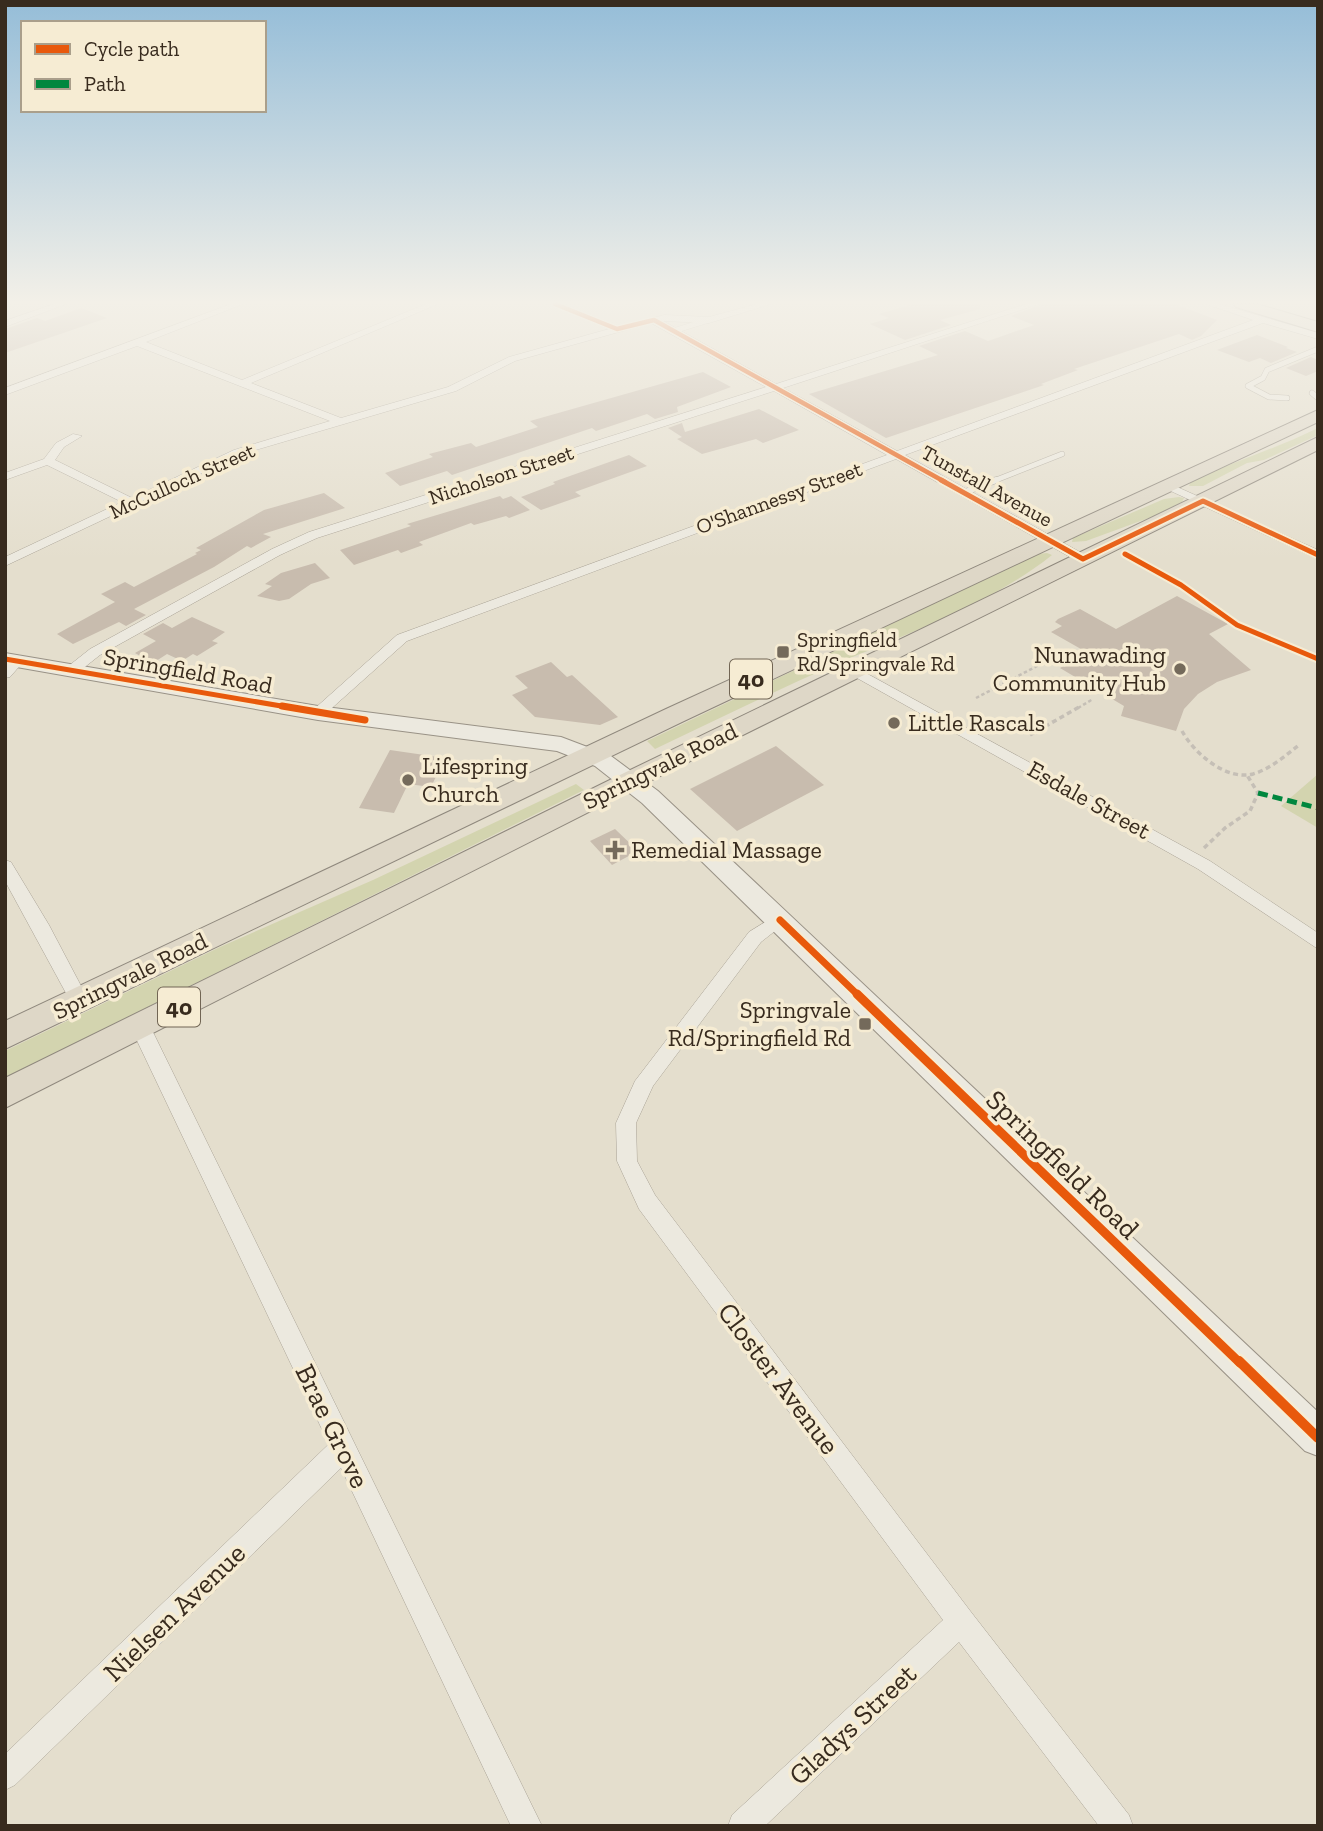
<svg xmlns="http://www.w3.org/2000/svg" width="1323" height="1831" viewBox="0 0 1323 1831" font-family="'Zilla Slab',serif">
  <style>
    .green { fill: #d3d4af }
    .building { fill: #c8bcae }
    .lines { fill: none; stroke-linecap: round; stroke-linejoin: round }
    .service-far1-casing { stroke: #aaa396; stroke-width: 6 }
    .service-casing { stroke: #aaa396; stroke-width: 7 }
    .minor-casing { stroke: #aaa396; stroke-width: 1 }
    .secondary-casing { stroke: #999286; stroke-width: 2 }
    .trunk-casing { stroke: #8f887d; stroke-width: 2 }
    .path-far1 { stroke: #c5bfb6; stroke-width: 2.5; stroke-dasharray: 3.5 2.5; stroke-linecap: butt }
    .path { stroke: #c5bfb6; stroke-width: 3.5; stroke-dasharray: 5 3.5; stroke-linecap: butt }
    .service-far1 { stroke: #ece9df; stroke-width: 5 }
    .service { stroke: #ece9df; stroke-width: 6 }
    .minor { fill: #ece9df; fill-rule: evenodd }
    .secondary { fill: #ece9df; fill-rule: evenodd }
    .trunk { fill: #ded7c7; fill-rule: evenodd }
    .quiet { stroke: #00873e; stroke-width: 5; stroke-dasharray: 10 5; stroke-linecap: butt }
    .cycleway-far4-casing { stroke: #f6ecd3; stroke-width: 7 }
    .cycleway-far3-casing { stroke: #f6ecd3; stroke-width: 9 }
    .cycleway-far2-casing { stroke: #f6ecd3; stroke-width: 11 }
    .cycleway-far1-casing { stroke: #f6ecd3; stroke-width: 13 }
    .cycleway-casing { stroke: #f6ecd3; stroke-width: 15 }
    .cycleway-far4 { stroke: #e8590c; stroke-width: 4.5 }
    .cycleway-far3 { stroke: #e8590c; stroke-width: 5 }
    .cycleway-far2 { stroke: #e8590c; stroke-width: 7 }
    .cycleway-far1 { stroke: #e8590c; stroke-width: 9 }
    .cycleway { stroke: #e8590c; stroke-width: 10 }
    .poi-dot { fill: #746a5b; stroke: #f6ecd3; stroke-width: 2.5 }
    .labels { text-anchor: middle; stroke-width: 7; stroke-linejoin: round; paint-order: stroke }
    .far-street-label { font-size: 21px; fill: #382b1e; stroke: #f6ecd3 }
    .far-poi-label { font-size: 21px; fill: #382b1e; stroke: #f6ecd3; text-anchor: start }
    .shield { fill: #f6ecd3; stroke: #716554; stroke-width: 2 }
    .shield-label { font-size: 23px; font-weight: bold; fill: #382b1e }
    .poi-label { font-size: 24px; fill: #382b1e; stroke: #f6ecd3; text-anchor: start }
    .street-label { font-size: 24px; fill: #382b1e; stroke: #f6ecd3 }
    .near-street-label { font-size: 28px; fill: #382b1e; stroke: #f6ecd3 }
  </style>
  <rect width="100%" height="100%" fill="#e4decd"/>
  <g class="green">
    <path d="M 1318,428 L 1318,435 L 1264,460 L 1247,463 L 1203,486 L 1189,486 L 1191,481 C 1233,462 1277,448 1318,428 Z"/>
    <path d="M 1179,497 L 1184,498 L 1182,502 L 1157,515 L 1086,541 L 1072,542 L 1073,538 L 1164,499 Z"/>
    <path d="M 1047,553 L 1052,555 C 991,604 904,635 834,665 C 773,692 714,721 655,749 L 647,741 L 1037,554 Z"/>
    <path d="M 1318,774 L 1318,828 L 1281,806 Z"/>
    <path d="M 576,784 L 584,790 L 5,1078 L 5,1051 L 220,947 L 373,880 Z"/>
  </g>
  <g class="building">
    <path d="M 913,304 L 980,304 L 980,309 L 940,320 L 951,325 L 905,340 L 870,324 L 889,318 L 879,314 Z"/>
    <path d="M 1042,304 L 1175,304 L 1217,320 L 1201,336 L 1192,340 L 1179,334 L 1074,369 L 1078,370 L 1041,384 L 1044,385 L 886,438 L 809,394 L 938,355 L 919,346 L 965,331 L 988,341 L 1034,325 L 1011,316 Z"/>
    <path d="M 81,308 L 107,318 L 5,353 L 5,329 L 37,318 L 45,321 Z"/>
    <path d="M 1257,335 L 1288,347 L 1286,348 L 1297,352 L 1271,363 L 1260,358 L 1249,362 L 1217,350 Z"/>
    <path d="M 1311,357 L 1318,360 L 1318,371 L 1306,376 L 1286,368 Z"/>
    <path d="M 703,372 L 731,387 L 677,407 L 678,412 L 655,419 L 647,414 L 596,431 L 592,428 L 452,475 L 447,471 L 400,486 L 385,473 L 433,457 L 429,454 L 471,443 L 476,447 L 538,427 L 530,421 Z"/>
    <path d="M 759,409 L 799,430 L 763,443 L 756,439 L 702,454 L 677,439 L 682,437 L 668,428 L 682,423 L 685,432 Z"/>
    <path d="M 629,455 L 647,466 L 575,492 L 581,496 L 541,510 L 521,497 L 555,484 L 553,482 Z"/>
    <path d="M 324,493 L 345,508 L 263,534 L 271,537 L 251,548 L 247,546 L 214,567 L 134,609 L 146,615 L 126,626 L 119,622 L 73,644 L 57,634 L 115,602 L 101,594 L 125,582 L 134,587 L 197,554 L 195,553 L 201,550 L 196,548 L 264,510 Z"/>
    <path d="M 500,496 L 503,499 L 511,496 L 530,510 L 509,518 L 506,516 L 474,525 L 471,523 L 419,542 L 423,545 L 401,553 L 398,550 L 354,565 L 340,550 L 411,526 L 407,524 Z"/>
    <path d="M 315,563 L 330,578 L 311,584 L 289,599 L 279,601 L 257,596 L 272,586 L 265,584 L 281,573 Z"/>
    <path d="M 1177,596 L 1228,624 L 1209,634 L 1251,670 L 1217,682 L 1198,694 L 1184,709 L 1176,731 L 1121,716 L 1124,706 L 1060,668 L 1088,653 L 1051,632 L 1062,626 L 1055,622 L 1058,619 L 1080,609 L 1116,629 Z"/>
    <path d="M 192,617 L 225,632 L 212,641 L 218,643 L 197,656 L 193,654 L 182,661 L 167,654 L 153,663 L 135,653 L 156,641 L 143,634 L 163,623 L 172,628 Z"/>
    <path d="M 551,662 L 567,677 L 572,675 L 618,717 L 600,725 L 535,717 L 512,695 L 528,688 L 515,676 Z"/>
    <path d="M 776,746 L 824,785 L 737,831 L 690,789 Z"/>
    <path d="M 390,750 L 445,758 L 431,787 L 408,784 L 394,813 L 359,808 Z"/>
    <path d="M 615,829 L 638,851 L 612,865 L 590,841 Z"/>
  </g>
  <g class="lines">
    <defs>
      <g id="service-far1">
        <path d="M 673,331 L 709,320"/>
        <path d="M 1312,393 L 1318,398"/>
        <path d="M 1287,398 L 1269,397 L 1248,386 L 1263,378 L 1267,370 L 1318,349"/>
        <path d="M 991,482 L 1062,454"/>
      </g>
      <path id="service" d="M 963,493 L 996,480"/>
      <g id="minor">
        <path d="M 54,304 L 66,304 L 5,327 L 5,321 Z"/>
        <path d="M 231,304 L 243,304 L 146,342 L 242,380 L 426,304 L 438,304 L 251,383 L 341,418 L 448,387 L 509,357 L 609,329 L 551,304 L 563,304 L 619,327 L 664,315 L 709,317 L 757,304 L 771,304 L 709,323 L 663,321 L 776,384 L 1026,304 L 1039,304 L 783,388 L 897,451 L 1253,320 L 1206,304 L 1219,304 L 1318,333 L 1318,339 L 1263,323 L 905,455 L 1087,556 L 1087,562 L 1079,562 L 896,459 L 407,641 L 323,716 L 318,718 L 311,713 L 313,710 L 397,635 L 887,455 L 774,391 L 317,538 L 280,555 L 100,655 L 76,674 L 66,674 L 66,668 L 90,649 L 272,549 L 309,532 L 766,387 L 651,323 L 515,361 L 456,391 L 242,454 L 5,566 L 5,557 L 122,502 L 47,465 L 5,480 L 5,473 L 44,459 L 56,443 L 73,434 L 82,436 L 64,447 L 55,460 L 132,498 L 234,450 L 330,421 L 137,346 L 5,395 L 5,388 Z"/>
        <path d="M 1166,482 L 1318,550 L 1318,559 L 1162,487 L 1162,483 Z"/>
        <path d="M 17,657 L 24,661 L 10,677 L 5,678 L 5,665 Z"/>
        <path d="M 853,666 L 1210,861 L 1318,933 L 1318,949 L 1198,869 L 848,673 L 846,670 Z"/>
        <path d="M 5,860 L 11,862 L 49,925 L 89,1001 L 87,1006 L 80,1008 L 73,1006 L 5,881 Z"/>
        <path d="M 780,913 L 786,915 L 789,920 L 761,942 L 653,1086 L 636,1123 L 637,1161 L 655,1195 L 971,1612 L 1129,1815 L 1133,1826 L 1099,1826 L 959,1642 L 765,1826 L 728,1826 L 732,1815 L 943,1620 L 639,1209 L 617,1161 L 616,1123 L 635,1081 L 749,932 Z"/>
        <path d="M 140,1018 L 147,1021 L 150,1026 L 542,1826 L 511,1826 L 341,1468 L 15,1785 L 5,1790 L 5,1754 L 329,1444 L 130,1026 L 133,1021 Z"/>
      </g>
      <path id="secondary" d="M 5,653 L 318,706 L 561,737 L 611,756 L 658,791 L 1318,1412 L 1318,1456 L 1305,1451 L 642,803 L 595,766 L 557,751 L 318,720 L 5,665 Z"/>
      <g id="trunk">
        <path d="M 1233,304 L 1257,304 L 1318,322 L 1318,332 L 1236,307 Z"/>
        <path d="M 1318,410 L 1318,422 L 684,721 L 5,1049 L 5,1021 L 666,709 Z"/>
        <path d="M 1318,437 L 1318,450 L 640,786 L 5,1108 L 5,1078 L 622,774 Z"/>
      </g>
    </defs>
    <use href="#service-far1" class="service-far1-casing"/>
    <use href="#service" class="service-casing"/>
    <use href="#minor" class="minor-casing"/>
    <use href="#secondary" class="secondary-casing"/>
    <use href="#trunk" class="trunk-casing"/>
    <g class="path-far1">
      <path d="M 1127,555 L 1181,585 L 1237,625 L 1318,659"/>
      <path d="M 976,698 L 1039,665"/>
      <path d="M 1078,708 L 1093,699"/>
    </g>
    <g class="path">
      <path d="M 1182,731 C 1194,753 1226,781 1253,774 C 1270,769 1285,756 1299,745"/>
      <path d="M 1030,735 L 1081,706"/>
      <path d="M 1204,848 L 1225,828 L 1250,811 L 1258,793 L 1247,775"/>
    </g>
    <use href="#service-far1" class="service-far1"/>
    <use href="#service" class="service"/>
    <use href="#minor" class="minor"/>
    <use href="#secondary" class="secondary"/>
    <use href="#trunk" class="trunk"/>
    <path class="quiet" d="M 1258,793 L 1318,808"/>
    <defs>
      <path id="cycleway-far4" d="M 555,304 L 617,329 L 654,320 L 945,482"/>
      <g id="cycleway-far3">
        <path d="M 941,480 L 1083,559 L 1203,501 L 1318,555"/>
        <path d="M 1125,554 L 1181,585 L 1237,625 L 1318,659"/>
        <path d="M 5,659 L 293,708"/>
      </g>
      <g id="cycleway-far2">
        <path d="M 282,706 L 365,720"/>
        <path d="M 780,920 L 859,996"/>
      </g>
      <path id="cycleway-far1" d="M 857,994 L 1240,1363"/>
      <path id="cycleway" d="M 1239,1361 L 1318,1438"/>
    </defs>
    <use href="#cycleway-far4" class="cycleway-far4-casing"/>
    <use href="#cycleway-far3" class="cycleway-far3-casing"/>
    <use href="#cycleway-far2" class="cycleway-far2-casing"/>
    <use href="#cycleway-far1" class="cycleway-far1-casing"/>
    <use href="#cycleway" class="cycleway-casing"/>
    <use href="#cycleway-far4" class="cycleway-far4"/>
    <use href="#cycleway-far3" class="cycleway-far3"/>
    <use href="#cycleway-far2" class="cycleway-far2"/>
    <use href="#cycleway-far1" class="cycleway-far1"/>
    <use href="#cycleway" class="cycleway"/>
  </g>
  <linearGradient id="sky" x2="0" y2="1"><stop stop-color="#95bdd8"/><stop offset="0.54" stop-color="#f3f0e8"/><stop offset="1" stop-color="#f3f0e8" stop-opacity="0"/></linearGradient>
  <rect width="1323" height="560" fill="url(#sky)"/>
  <g class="poi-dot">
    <rect x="776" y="645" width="14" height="14" rx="3.5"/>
    <circle cx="1180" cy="669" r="7"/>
    <circle cx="894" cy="723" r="7"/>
    <circle cx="408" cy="780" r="7"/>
    <path d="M611.5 839.5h7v7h7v7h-7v7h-7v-7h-7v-7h7z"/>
    <rect x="858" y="1017" width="14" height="14" rx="3.5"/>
  </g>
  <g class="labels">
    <g class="far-street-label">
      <text transform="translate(501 475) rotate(-18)" y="7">Nicholson Street</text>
      <text transform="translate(182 481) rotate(-24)" y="7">McCulloch Street</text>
      <text transform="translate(987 486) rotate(29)" y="7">Tunstall Avenue</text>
      <text transform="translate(779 498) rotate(-20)" y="7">O'Shannessy Street</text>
    </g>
    <g class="far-poi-label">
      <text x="797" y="647">Springfield<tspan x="797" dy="24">Rd/Springvale Rd</tspan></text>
    </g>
    <g class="shield">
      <rect x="730" y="659.5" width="42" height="39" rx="5"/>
      <rect x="158" y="987.5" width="42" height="39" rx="5"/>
    </g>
    <g class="shield-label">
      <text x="751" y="687">40</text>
      <text x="179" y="1015">40</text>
    </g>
    <g class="poi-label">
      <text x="1166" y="663" text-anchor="end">Nunawading<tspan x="1166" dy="28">Community Hub</tspan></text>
      <text x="908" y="731">Little Rascals</text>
      <text x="422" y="774">Lifespring<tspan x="422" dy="28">Church</tspan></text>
      <text x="631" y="858">Remedial Massage</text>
      <text x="851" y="1018" text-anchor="end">Springvale<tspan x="851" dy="28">Rd/Springfield Rd</tspan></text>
    </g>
    <g class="street-label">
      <text transform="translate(188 671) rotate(10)" y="8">Springfield Road</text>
      <text transform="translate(660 766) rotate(-26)" y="8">Springvale Road</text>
      <text transform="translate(1089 800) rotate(29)" y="8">Esdale Street</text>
      <text transform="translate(130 976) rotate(-26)" y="8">Springvale Road</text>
    </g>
    <g class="near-street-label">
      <text transform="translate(1063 1164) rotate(44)" y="10">Springfield Road</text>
      <text transform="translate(779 1378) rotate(53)" y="10">Closter Avenue</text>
      <text transform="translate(333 1426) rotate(64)" y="10">Brae Grove</text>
      <text transform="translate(174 1612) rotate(-44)" y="10">Nielsen Avenue</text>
      <text transform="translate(852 1724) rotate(-43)" y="10">Gladys Street</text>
    </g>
  </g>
  <rect width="1323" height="1831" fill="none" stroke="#382b1e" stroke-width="14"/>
  <rect x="21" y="21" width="245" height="91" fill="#f6ecd3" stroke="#aa9f8b" stroke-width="2"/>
  <rect x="35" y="44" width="35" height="10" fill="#e8590c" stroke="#aa9f8b" stroke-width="2"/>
  <text x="84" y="56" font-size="21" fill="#382b1e">Cycle path</text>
  <rect x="35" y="79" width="35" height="10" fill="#00873e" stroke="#aa9f8b" stroke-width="2"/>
  <text x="84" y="91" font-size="21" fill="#382b1e">Path</text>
</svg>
